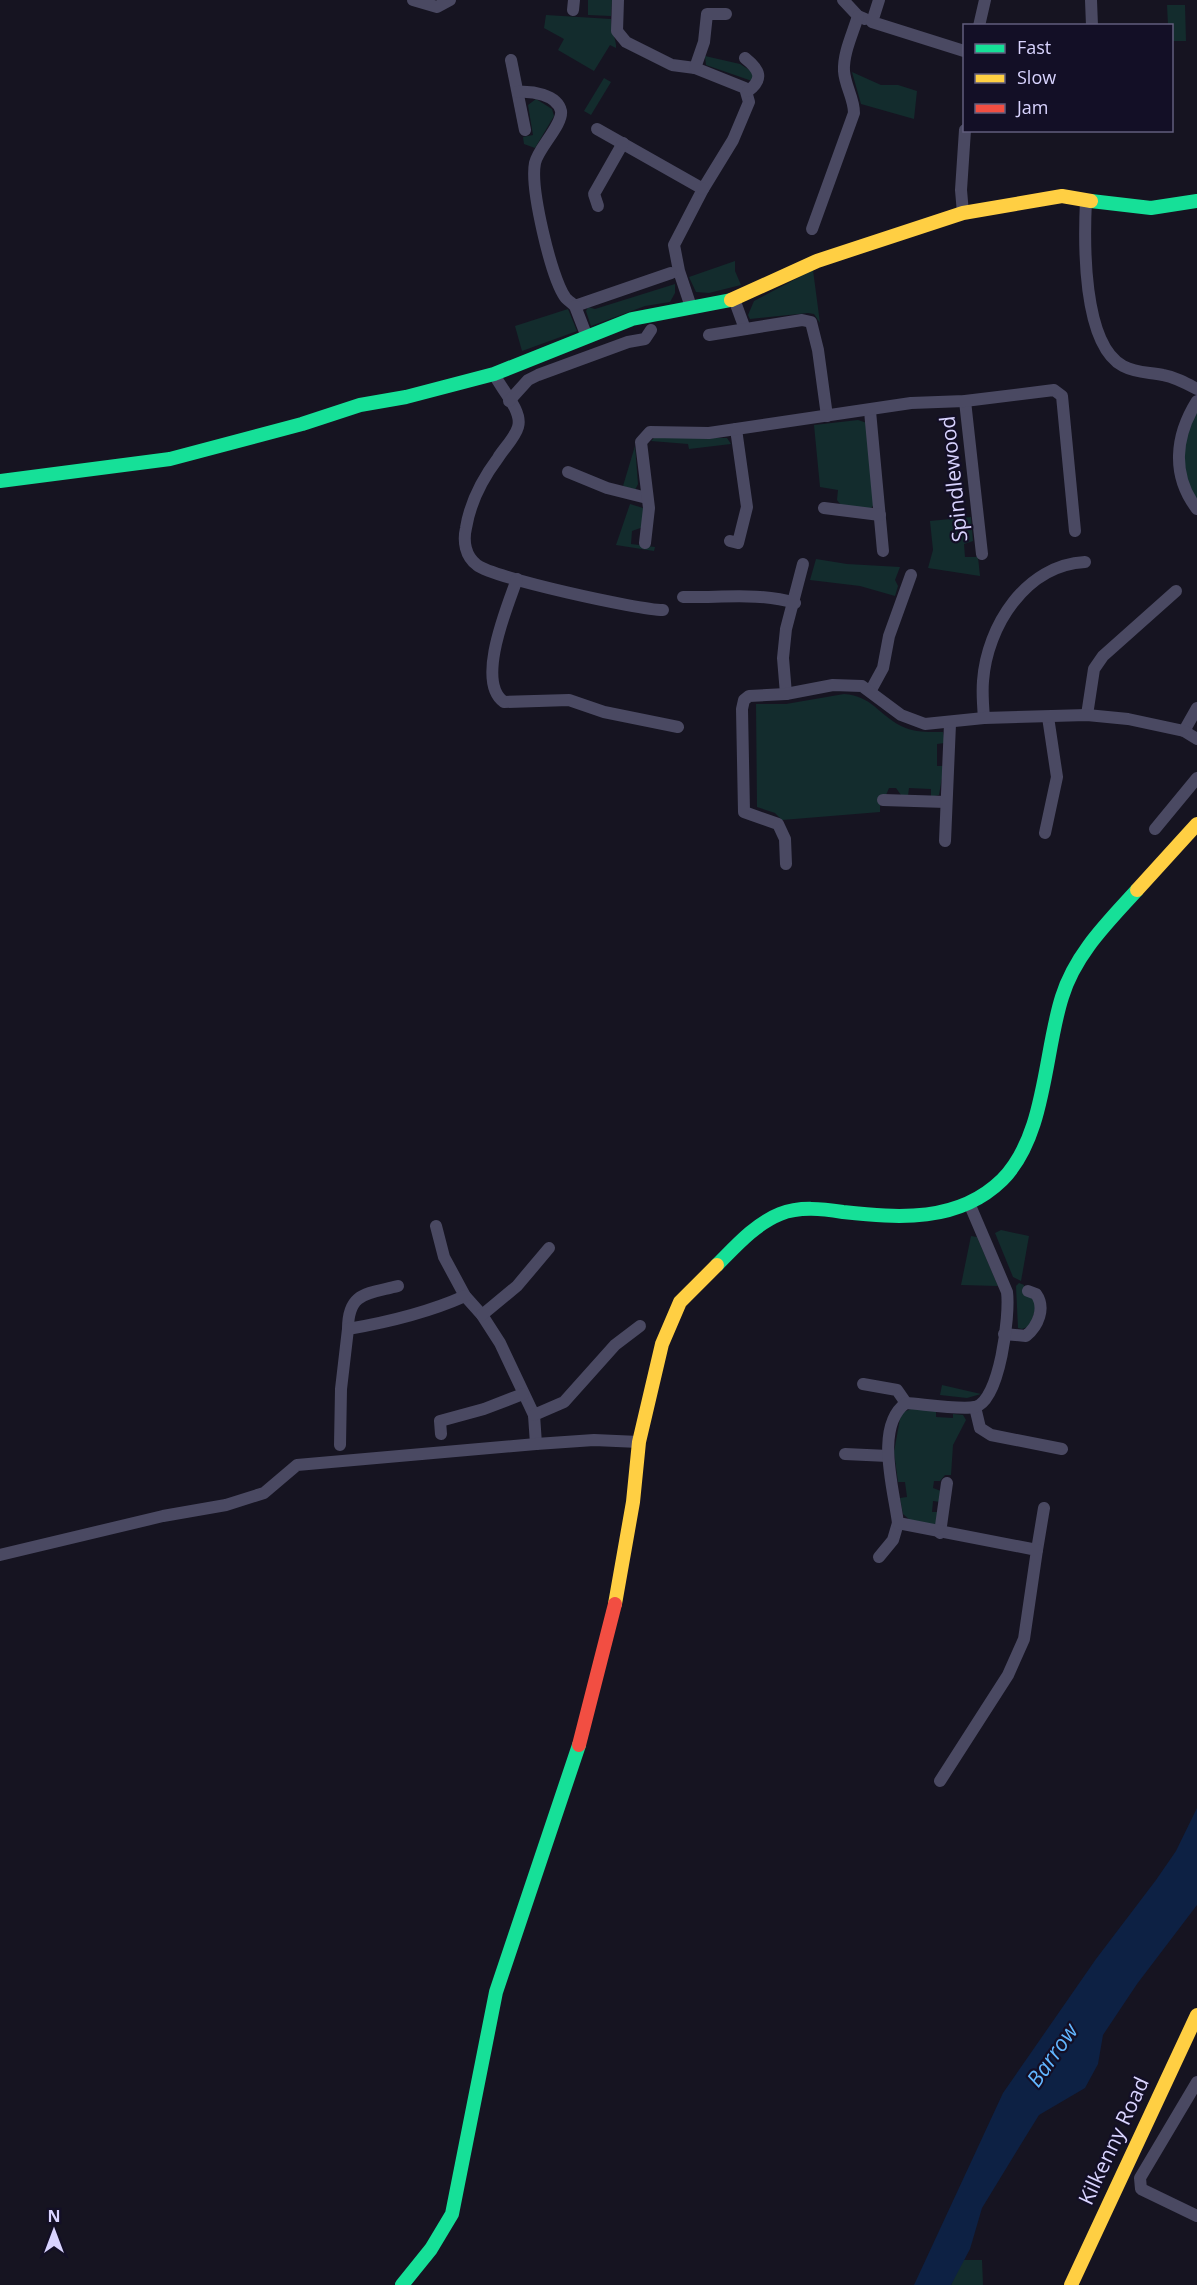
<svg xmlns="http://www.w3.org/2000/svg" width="1197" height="2285" viewBox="0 0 1197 2285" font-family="'Open Sans',sans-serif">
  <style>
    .green { fill: #132c2d }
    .water { fill: #0d2144 }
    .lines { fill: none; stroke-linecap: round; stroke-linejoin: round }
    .street { stroke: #4a4962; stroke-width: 12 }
    .fast { stroke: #16e098; stroke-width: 14 }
    .slow { stroke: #ffcf43; stroke-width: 14 }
    .jam { stroke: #f24e42; stroke-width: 14 }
    .labels { text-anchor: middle; stroke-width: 4.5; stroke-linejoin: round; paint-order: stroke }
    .street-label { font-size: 21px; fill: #d9d4ff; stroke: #130f26 }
    .water-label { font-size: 22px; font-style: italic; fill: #62b6ff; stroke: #130f26 }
  </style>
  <rect width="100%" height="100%" fill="#161421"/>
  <g class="green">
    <path d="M 588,0 L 612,0 L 611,16 L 588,15 Z"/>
    <path d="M 1167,5 L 1185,5 L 1186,41 L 1172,41 L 1172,26 L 1168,25 Z"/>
    <path d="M 546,15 L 611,19 C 611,30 617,42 616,48 L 610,45 L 594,71 L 558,50 L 564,39 L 544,28 Z"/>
    <path d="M 705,56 L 740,64 L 754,73 L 752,81 L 706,65 Z"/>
    <path d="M 852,72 L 881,85 L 898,85 L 917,91 L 914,119 L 861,104 Z"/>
    <path d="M 604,78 L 611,82 L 591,115 L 584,111 Z"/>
    <path d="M 536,99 L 552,109 L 554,116 L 535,148 L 524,144 L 523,137 L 533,135 L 528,105 Z"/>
    <path d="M 735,261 L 735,271 L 741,285 L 709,293 L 696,292 L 689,277 Z"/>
    <path d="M 813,270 L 820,323 L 814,314 L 808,313 L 750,319 L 748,315 L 754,301 Z"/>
    <path d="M 675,284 L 675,293 L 670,302 L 645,306 L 591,326 L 586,311 L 588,307 L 595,309 Z"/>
    <path d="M 568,309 L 577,331 L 522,351 L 515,326 Z"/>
    <path d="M 1197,411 L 1197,499 C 1173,469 1183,442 1197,411 Z"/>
    <path d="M 858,420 L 867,423 L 874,504 L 870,510 L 841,505 L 837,500 L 838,490 L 820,487 L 814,425 Z"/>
    <path d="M 654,438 L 727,438 L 731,444 L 689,449 L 688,444 L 651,441 Z"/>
    <path d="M 635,446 L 638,484 L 635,490 L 623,486 Z"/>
    <path d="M 630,504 L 643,508 L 643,527 L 632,531 L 631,544 L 655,547 L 654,551 L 616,545 Z"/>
    <path d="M 971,517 L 973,541 L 964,544 L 965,557 L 978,557 L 980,576 L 928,568 L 933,550 L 930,521 Z"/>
    <path d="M 816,559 L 847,564 L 900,567 L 895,580 L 898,586 L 895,596 L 860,586 L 810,580 Z"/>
    <path d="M 844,694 C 872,696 878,714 901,726 C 915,733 928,732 943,732 L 945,743 L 937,744 L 937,766 L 944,766 L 939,795 L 931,797 L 931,789 L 909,788 L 908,796 L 901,795 L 896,788 L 889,788 L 886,795 L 880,796 L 880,812 L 782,820 L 775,813 L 757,807 L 756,704 L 786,704 Z"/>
    <path d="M 1001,1230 L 1029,1236 L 1021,1281 L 1013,1277 L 995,1233 Z"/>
    <path d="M 971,1236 L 977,1237 L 998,1286 L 961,1285 Z"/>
    <path d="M 1019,1283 L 1024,1285 L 1023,1294 L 1035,1298 L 1037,1304 L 1030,1326 L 1022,1329 L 1018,1328 L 1016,1286 Z"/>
    <path d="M 942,1385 L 981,1394 L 967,1398 L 940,1395 Z"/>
    <path d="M 911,1409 L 936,1409 L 936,1417 L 953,1418 L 953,1414 L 963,1415 L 966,1420 L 953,1445 L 951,1475 L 945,1475 L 940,1481 L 934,1481 L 933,1488 L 941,1491 L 941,1502 L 933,1501 L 932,1512 L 939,1512 L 936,1524 L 933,1525 L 910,1520 L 903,1514 L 900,1498 L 907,1497 L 905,1482 L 898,1482 L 894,1452 L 901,1413 Z"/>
    <path d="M 962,2260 L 982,2260 L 983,2285 L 951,2285 Z"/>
  </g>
  <path class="water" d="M 1197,1808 L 1197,1905 L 1137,1984 L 1103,2035 L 1098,2064 L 1085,2088 L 1039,2115 L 1026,2136 L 982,2208 L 970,2249 L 951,2285 L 914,2285 L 1003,2093 L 1096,1959 L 1156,1880 L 1176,1851 Z"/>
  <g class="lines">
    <g class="street">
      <path d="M 413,0 L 437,7 L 450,0"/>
      <path d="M 618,0 L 617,31 L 626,42 L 672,65 L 695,68 L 745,88 L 749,102 L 733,140 L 703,189 L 674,245 L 679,271 L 691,307"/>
      <path d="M 843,0 L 858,16 L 865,19"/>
      <path d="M 879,0 L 872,22 L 964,51"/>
      <path d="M 1091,0 L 1092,26"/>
      <path d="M 573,10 L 574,0"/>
      <path d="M 979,26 L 985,0"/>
      <path d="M 745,58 C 760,70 764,79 748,91"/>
      <path d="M 511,60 L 525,130"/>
      <path d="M 695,68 L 704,42 L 707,14 L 726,14"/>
      <path d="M 518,92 C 531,91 557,94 561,111 C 563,125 538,148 535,163 C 530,188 551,277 565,297 C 567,300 572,303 575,306 L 671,273"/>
      <path d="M 597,129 L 703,189"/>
      <path d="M 1086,200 C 1084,241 1082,344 1123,366 C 1136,373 1148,372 1163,375 C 1175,377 1186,383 1197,389"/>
      <path d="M 598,206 L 594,194 L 623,143"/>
      <path d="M 963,213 L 961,190 L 965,130"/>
      <path d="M 812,229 L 854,113 C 854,98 845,86 844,71 C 843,53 853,33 858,16"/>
      <path d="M 734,299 L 745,329"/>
      <path d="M 575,306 L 587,337"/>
      <path d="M 709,335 L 802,320 L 811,322 L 818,350 L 827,416"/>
      <path d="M 494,374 C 501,389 523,411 518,427 C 515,438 504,448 498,458 C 483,478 470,503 466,528 C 463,541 465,556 477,565 C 493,578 639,610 663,610"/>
      <path d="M 509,401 L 528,380 L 538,375 L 628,342 L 645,339 L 651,330"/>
      <path d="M 965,401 L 982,554"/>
      <path d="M 1197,401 C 1175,436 1171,475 1197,509"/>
      <path d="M 870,411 L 883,551"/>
      <path d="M 568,472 L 607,488 L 647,498"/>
      <path d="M 824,508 L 880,515"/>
      <path d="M 730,541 L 738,543 L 747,507 L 736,429"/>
      <path d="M 645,543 L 649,508 L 641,442 L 650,432 L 709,433 L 911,403 L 965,401 L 1054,390 L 1062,396 L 1075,531"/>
      <path d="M 517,579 C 508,605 475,682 504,702 L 569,700 L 604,712 L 678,727"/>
      <path d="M 683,597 C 719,598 759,592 795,603"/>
      <path d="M 871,690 L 883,668 L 889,636 L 911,575"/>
      <path d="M 786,694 L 783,658 L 786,629 L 803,564"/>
      <path d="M 1087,715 L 1094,669 L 1103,656 L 1176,591"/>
      <path d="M 984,718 C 983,706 982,693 983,681 C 987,626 1026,565 1085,562"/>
      <path d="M 1184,731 L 1197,708"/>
      <path d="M 883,800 L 946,802"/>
      <path d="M 1155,829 L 1197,778"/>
      <path d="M 1045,833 L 1057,777 L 1048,717"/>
      <path d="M 945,841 L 950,724"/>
      <path d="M 786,864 L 785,839 L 778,824 L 744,812 L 742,709 L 744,700 L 749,696 L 786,694 L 833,685 L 862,686 L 901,715 L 925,724 L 984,718 L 1087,715 L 1128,719 L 1184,731 L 1197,739"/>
      <path d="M 436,1226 L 444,1257 L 465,1296 L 482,1315 L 500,1343 L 534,1415 L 536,1444"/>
      <path d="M 482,1315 L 517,1286 L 549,1248"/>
      <path d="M 348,1329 C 348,1292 367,1294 398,1286"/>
      <path d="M 1004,1334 L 1026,1336 C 1038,1326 1046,1308 1036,1294 L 1028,1291"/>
      <path d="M 863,1384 L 897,1390 L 906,1403"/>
      <path d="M 975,1407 L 980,1428 L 991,1435 L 1062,1449"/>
      <path d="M 534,1415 L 564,1402 L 615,1345 L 640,1326"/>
      <path d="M 441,1434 L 440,1421 L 484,1409 L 523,1394"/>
      <path d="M 340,1445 L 341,1389 L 348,1329 C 389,1322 427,1313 465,1296"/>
      <path d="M 845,1454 L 888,1456"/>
      <path d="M 940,1533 L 947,1483"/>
      <path d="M 1037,1550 L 1044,1508"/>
      <path d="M 0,1555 L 163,1516 L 226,1505 L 264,1493 L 297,1465 L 536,1444 L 594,1440 L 639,1442"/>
      <path d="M 879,1557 L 893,1540 L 898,1523"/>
      <path d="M 940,1781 L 1008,1675 L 1024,1639 L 1037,1550 L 898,1523 C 894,1490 874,1426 906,1403 C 922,1404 960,1410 975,1407 C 1000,1401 1010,1315 1007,1292 L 969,1203"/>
      <path d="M 1197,2082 L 1140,2178 L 1141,2189 L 1197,2216"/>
    </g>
    <g class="fast">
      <path d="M 1091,201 L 1151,208 L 1197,201"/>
      <path d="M 0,481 L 170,459 L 302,424 L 360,405 L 406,397 L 494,374 L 632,319 L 731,300"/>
      <path d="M 717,1265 C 735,1247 755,1224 780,1214 C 800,1206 823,1209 843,1212 C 898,1218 958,1223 1002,1180 C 1046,1136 1044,1053 1062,997 C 1075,954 1108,922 1137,890"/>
      <path d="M 402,2285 L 431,2249 L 452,2214 L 496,1992 L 579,1745"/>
    </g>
    <g class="slow">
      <path d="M 731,300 L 817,261 L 963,213 L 1062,196 L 1091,201"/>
      <path d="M 1137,890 L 1197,824"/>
      <path d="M 615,1604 L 633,1502 L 639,1442 L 662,1344 L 680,1302 L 717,1265"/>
      <path d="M 1071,2285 L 1197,2015"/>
    </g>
    <path class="jam" d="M 579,1745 L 615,1604"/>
  </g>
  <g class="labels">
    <g class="street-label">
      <text transform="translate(954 479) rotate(-96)" y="7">Spindlewood</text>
      <text transform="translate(1114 2141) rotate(-65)" y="7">Kilkenny Road</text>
    </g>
    <g class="water-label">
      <text transform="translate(1052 2055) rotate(-55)" y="8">Barrow</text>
    </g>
  </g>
  <rect x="963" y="24" width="210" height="108" fill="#130f26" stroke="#625e7d" stroke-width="1.5"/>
  <rect x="975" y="44" width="30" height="9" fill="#16e098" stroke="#625e7d" stroke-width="1.5"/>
  <text x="1017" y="54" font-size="18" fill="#d9d4ff">Fast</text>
  <rect x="975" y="74" width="30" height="9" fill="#ffcf43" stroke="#625e7d" stroke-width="1.5"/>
  <text x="1017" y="84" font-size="18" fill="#d9d4ff">Slow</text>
  <rect x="975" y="104" width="30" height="9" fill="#f24e42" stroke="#625e7d" stroke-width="1.5"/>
  <text x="1017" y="114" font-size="18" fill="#d9d4ff">Jam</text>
  <g transform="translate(54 2231)" stroke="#130f26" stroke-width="4.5" paint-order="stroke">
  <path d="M0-4.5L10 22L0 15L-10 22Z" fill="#d9d4ff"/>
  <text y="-9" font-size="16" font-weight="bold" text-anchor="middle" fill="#d9d4ff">N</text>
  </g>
</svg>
